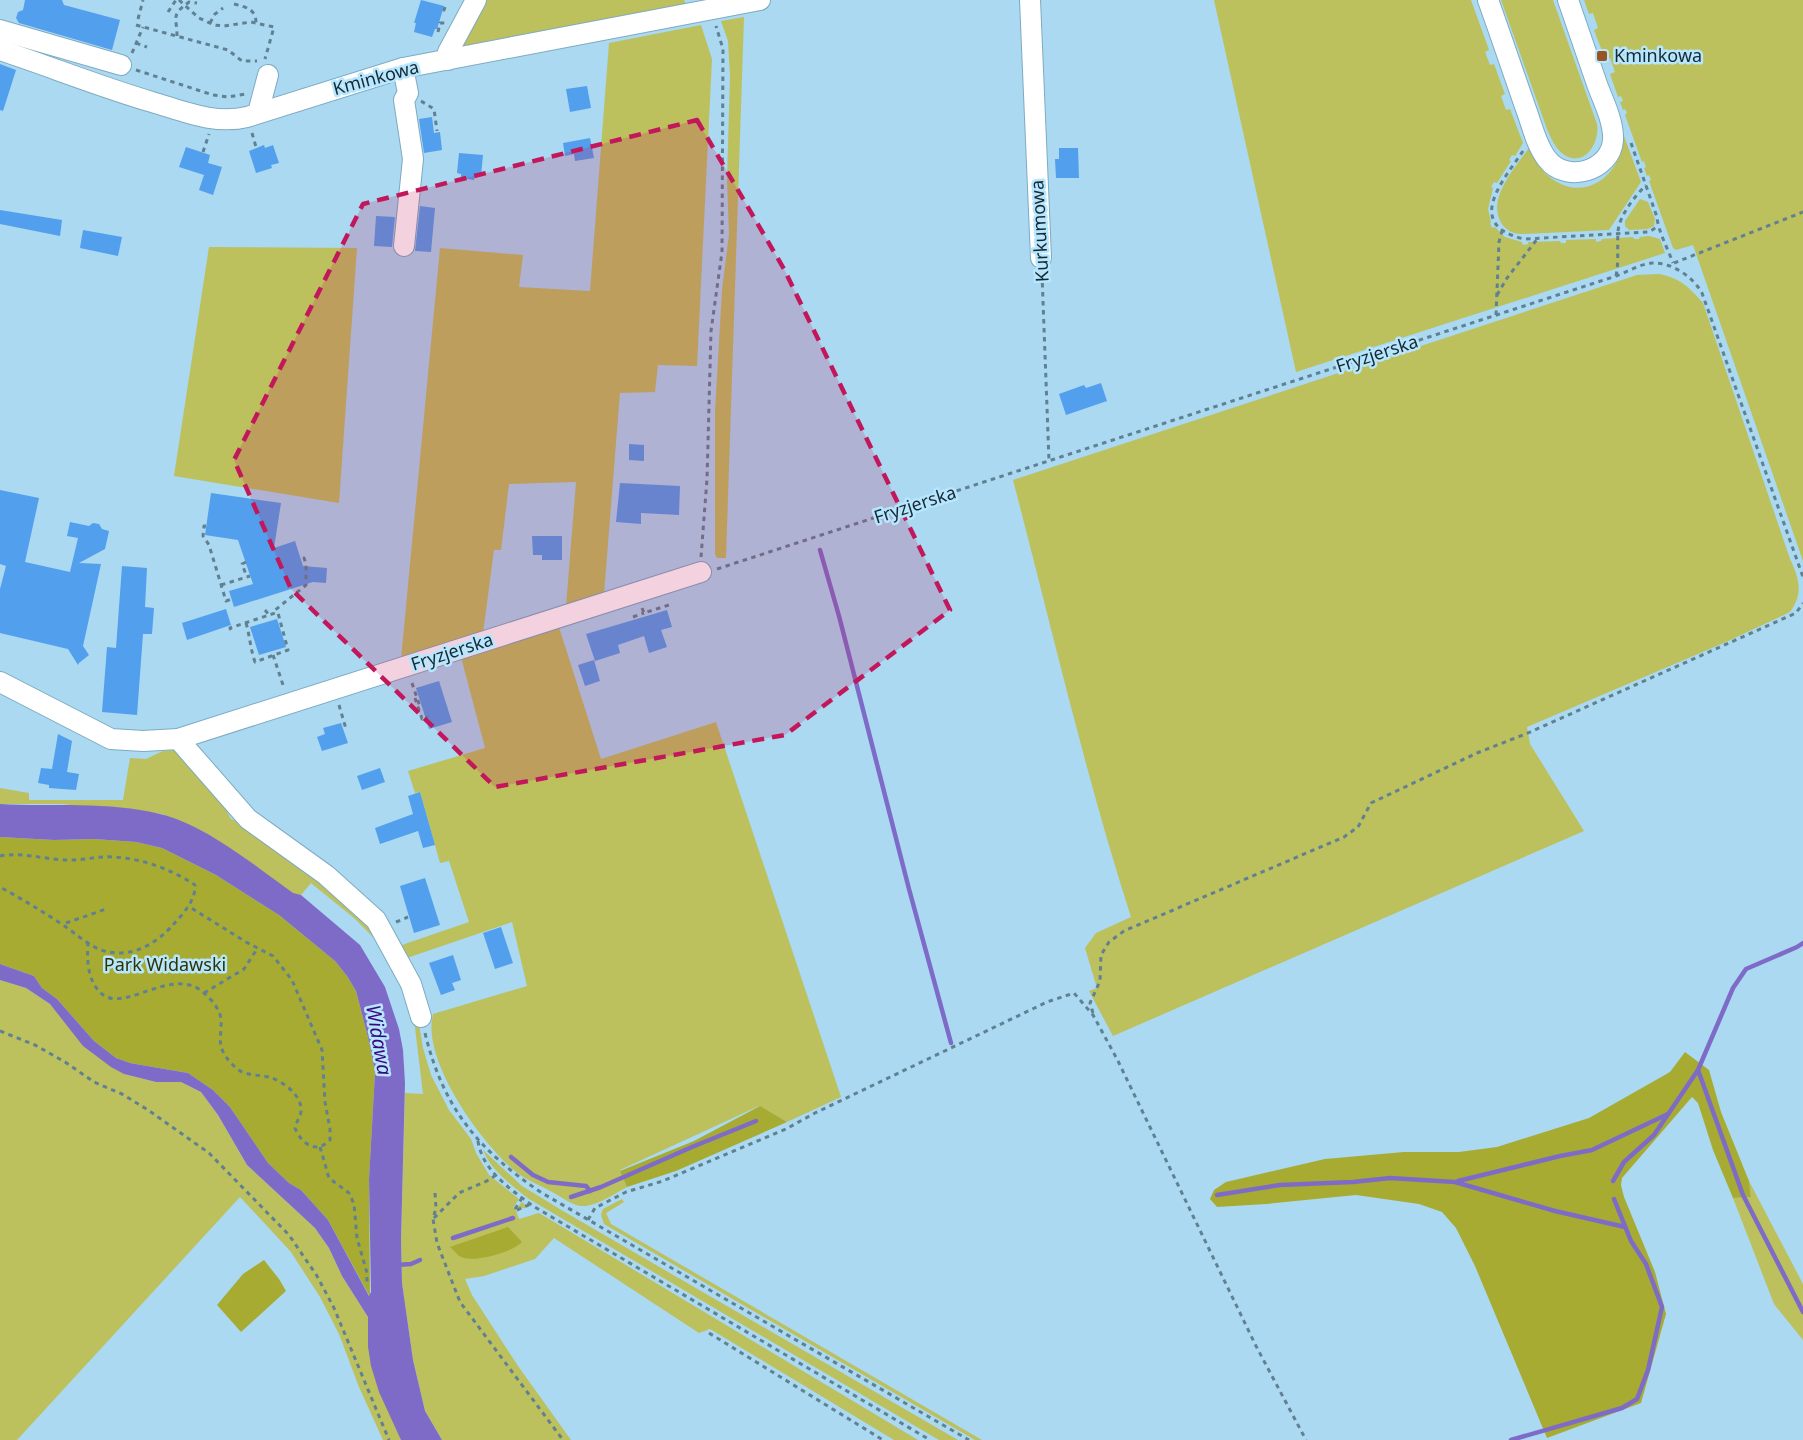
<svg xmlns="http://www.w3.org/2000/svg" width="1803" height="1440" viewBox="0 0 1803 1440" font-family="'Noto Sans',sans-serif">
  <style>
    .green { fill: #bcc05d }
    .forest { fill: #a7ab32 }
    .water { fill: #7e6bc8 }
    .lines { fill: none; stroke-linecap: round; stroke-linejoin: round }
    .stream { stroke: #7e6bc8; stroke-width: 4.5 }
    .building { fill: #529fed }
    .minor-casing { stroke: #7eabc2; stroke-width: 22 }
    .path { stroke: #618192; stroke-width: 3; stroke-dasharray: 4.5 4.5; stroke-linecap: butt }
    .minor { stroke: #fff; stroke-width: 20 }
    .marked { fill: #c2185b; fill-opacity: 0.2; stroke: #c2185b; stroke-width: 4.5; stroke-dasharray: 12 8; stroke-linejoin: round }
    .poi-dot { fill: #985327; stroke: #b7e6ff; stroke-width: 2 }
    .labels { text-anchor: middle; stroke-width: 5; stroke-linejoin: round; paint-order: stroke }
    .poi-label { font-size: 18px; fill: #172932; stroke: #b7e6ff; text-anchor: start }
    .street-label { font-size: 18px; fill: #172932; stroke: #b7e6ff }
    .park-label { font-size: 18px; fill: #313200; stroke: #b7e6ff }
    .water-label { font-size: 20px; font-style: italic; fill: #39087e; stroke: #b7e6ff }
  </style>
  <rect width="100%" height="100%" fill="#aad9f1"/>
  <g class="green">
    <path d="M 486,0 L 684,0 L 686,4 L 459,48 Z"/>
    <path d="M 1214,0 L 1471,0 L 1489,50 L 1485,52 L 1490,65 L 1494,64 L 1505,94 L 1501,96 L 1506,110 L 1510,109 L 1523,143 L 1515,156 L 1512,155 L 1509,160 L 1511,161 L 1497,183 L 1494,182 L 1491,187 L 1493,188 L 1488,209 L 1491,222 L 1490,223 L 1492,228 L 1495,227 L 1505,237 L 1522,242 L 1523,245 L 1528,244 L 1528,242 L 1560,241 L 1561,243 L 1566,243 L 1566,240 L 1596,239 L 1596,242 L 1601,241 L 1602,239 L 1633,237 L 1634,239 L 1639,239 L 1640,237 L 1649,236 L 1660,239 L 1665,253 L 1296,372 Z"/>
    <path d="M 1501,0 L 1553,0 L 1597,124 C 1600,143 1584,169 1563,154 C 1555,148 1551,138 1547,129 Z"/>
    <path d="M 1584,0 L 1803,0 L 1803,561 L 1693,245 L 1676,250 L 1673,248 L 1649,181 L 1651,180 L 1649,175 L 1647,176 L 1644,168 L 1646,167 L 1644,161 L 1642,162 L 1625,115 L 1627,113 L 1625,109 L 1623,110 L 1620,102 L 1623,101 L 1621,96 L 1618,97 L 1610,74 L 1615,72 L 1610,58 L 1605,59 L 1594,30 L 1598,28 L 1593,13 L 1589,14 Z"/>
    <path d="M 744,17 L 726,558 L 717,558 L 715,554 L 715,411 L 722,290 L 729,234 L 727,180 L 730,76 L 728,41 L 721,21 Z"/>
    <path d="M 701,25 L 712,59 L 697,366 L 658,365 L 655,392 L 620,393 L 604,594 L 566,606 L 576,482 L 509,484 L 501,550 L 494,550 L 483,633 L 401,659 L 440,248 L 523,255 L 519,287 L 590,291 L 609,43 Z"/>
    <path d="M 1624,136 L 1641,182 L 1609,230 L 1522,234 C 1514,234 1507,231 1502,224 C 1485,199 1517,166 1531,145 C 1535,155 1538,166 1546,174 C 1581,206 1621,178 1624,136 Z"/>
    <path d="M 1640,199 L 1648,202 L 1655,219 L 1654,226 L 1648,229 L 1629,230 L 1625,226 L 1625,221 Z"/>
    <path d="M 209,247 L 357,248 L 339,503 L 174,476 Z"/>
    <path d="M 1659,274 C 1680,278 1689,287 1703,303 L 1790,559 C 1800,580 1803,594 1790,612 L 1726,642 L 1527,727 L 1530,744 L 1584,831 L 1113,1036 L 1089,991 L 1097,988 L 1085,948 L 1096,933 L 1131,917 C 1085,774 1051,625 1013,480 L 1637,275 Z"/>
    <path d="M 558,624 L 601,759 L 716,722 L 841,1097 L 787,1122 L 759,1106 L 620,1170 L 627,1187 C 614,1194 596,1207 581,1206 C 571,1205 561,1196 552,1192 C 540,1185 526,1180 516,1172 C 481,1143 421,1060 433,1014 L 527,986 L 512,922 L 407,958 L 399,946 L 469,922 L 449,861 L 440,863 L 420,792 L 415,793 L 408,771 L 485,748 L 461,657 Z"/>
    <path d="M 177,750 L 226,806 L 227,812 L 231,819 L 243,823 L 297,861 L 371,923 L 379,943 L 354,918 L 311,883 L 301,895 L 293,894 L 234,851 L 192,827 L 162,814 L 62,804 L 0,804 L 0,788 L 29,793 L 29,800 L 123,800 L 130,758 L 146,759 L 163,751 Z"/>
    <path d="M 0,980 L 26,988 L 50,1004 L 64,1021 L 124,1074 L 156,1082 L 181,1082 L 201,1092 L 218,1115 L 247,1165 L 315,1228 L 329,1248 L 342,1276 L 368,1317 L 368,1346 L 401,1440 L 383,1440 L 359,1387 L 339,1334 L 320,1297 L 291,1252 L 240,1197 L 17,1440 L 0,1440 Z"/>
    <path d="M 417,1012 L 423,1048 L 431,1075 L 449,1110 L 471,1139 L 476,1153 L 489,1175 L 519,1199 L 513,1208 L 516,1209 L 522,1202 L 528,1207 L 516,1210 L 519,1219 L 539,1213 L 918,1440 L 894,1440 L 710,1329 L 699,1333 L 554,1238 L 535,1259 L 484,1276 L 465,1279 L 472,1295 L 518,1366 L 571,1440 L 442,1440 L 425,1411 L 413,1360 L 402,1283 L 401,1240 L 405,1093 L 423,1094 L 414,1019 Z"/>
    <path d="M 483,1150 L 522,1186 L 563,1211 L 958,1440 L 939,1440 L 529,1199 C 512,1185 491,1171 483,1150 Z"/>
    <path d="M 1749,1181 L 1803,1284 L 1803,1340 L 1774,1304 L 1733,1198 L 1751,1197 Z"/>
    <path d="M 622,1199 L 624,1202 L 606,1213 L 611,1224 L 982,1440 L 975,1440 L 604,1224 L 601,1215 L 603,1209 Z"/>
  </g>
  <g class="forest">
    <path d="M 0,837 L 54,840 L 94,839 L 136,842 L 162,848 L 216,875 L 279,915 L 335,961 L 347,976 L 356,991 L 369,1041 L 375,1072 L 369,1179 L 370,1297 L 328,1220 L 301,1190 L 289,1183 L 268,1163 L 230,1107 L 213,1090 L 188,1073 L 130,1063 L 116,1058 L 94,1041 L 57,999 L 42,988 L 34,976 L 0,964 Z"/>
    <path d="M 1685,1052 L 1709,1070 L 1721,1112 L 1749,1181 L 1751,1197 L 1733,1198 L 1713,1150 L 1698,1103 L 1692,1097 L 1622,1178 L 1621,1185 L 1624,1197 L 1655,1272 L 1666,1314 L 1641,1403 L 1547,1438 L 1475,1266 L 1456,1228 L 1442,1212 L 1419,1204 L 1356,1195 L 1266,1204 L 1217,1207 L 1210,1199 L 1214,1190 L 1226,1182 L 1325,1159 L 1404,1152 L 1459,1152 L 1497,1147 L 1589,1118 L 1670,1072 Z"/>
    <path d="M 760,1106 L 787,1122 L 676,1171 L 627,1187 L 620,1171 L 694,1141 Z"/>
    <path d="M 508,1227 L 522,1242 C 513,1252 474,1263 461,1257 C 457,1255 453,1249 450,1247 Z"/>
    <path d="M 264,1260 L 279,1279 L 286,1291 L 241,1332 L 217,1305 L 243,1274 Z"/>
  </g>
  <path class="water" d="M 0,804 C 53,807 108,801 160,814 C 206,825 255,866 293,893 L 301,895 L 360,945 L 385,987 L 399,1029 L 403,1050 L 405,1083 L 401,1240 L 402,1283 L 413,1360 L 425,1411 L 442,1440 L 401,1440 L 379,1392 L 371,1366 L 368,1347 L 368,1317 L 342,1276 L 329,1248 L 315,1228 L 247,1165 L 218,1115 L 201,1092 L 181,1082 L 156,1082 L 124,1074 L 111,1067 L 83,1046 L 50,1004 L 26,988 L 0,980 L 0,964 L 34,976 L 42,988 L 57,999 L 94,1041 L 116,1058 L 130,1063 L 188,1073 L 213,1090 L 230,1107 L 268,1163 L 289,1183 L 301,1190 L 328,1220 L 369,1296 L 371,1292 L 369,1179 L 375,1072 L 369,1041 L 356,991 L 347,976 L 335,961 L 279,915 L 216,875 L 162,848 L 136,842 L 94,839 L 54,840 L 0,837 Z"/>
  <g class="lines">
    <g class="stream">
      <path d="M 820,550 L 839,616 L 909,889 L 951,1043"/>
      <path d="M 1698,1070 L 1743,1195 L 1803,1312"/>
      <path d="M 511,1157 L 533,1175 L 548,1182 L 586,1186 L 590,1191"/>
      <path d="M 1458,1181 L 1560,1156 L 1592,1150 L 1668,1114"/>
      <path d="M 1613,1181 L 1624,1162 L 1654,1135 L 1698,1070 L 1733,988 L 1746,969 L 1797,947 L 1803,943"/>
      <path d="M 1217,1195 L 1280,1185 L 1353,1182 L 1390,1178 L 1455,1182 L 1555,1211 L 1625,1227"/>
      <path d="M 571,1197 L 601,1187 L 692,1147 L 756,1121"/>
      <path d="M 453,1238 L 513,1218"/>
      <path d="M 396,1265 L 411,1264 L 420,1260"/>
      <path d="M 1511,1440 L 1622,1408 L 1637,1399 L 1648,1370 L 1662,1307 L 1646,1264 L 1631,1241 L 1614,1199"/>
    </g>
  </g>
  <g class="building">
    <path d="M 25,0 L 62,0 L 64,5 L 120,20 L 112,50 L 19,23 L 16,18 L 18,12 L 23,10 Z"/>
    <path d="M 421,0 L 444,6 L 437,29 L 435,29 L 432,37 L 414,32 L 416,23 L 414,23 Z"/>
    <path d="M 0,64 L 16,70 L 3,111 L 0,110 Z"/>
    <path d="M 587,86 L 591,108 L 570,112 L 566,89 Z"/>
    <path d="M 432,117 L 434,133 L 440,132 L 442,150 L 424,153 L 419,119 Z"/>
    <path d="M 590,138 L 594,158 L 575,161 L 574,154 L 565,156 L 563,143 Z"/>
    <path d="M 264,145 L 265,148 L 273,145 L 279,163 L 271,165 L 272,168 L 256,173 L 249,151 Z"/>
    <path d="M 186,147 L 210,155 L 208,163 L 222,167 L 213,195 L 199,190 L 204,175 L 179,167 Z"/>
    <path d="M 1059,148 L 1078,148 L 1079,178 L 1056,178 L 1055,159 L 1059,159 Z"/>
    <path d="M 459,153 L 483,155 L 481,176 L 475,175 L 474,180 L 461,178 L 461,174 L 457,173 Z"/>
    <path d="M 420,206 L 435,208 L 431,252 L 415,251 Z"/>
    <path d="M 0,210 L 62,220 L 60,236 L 0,224 Z"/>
    <path d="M 376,216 L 395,217 L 392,247 L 374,246 Z"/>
    <path d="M 83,230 L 122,237 L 118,256 L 80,248 Z"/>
    <path d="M 1101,383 L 1107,401 L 1066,415 L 1059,394 L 1084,385 L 1086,388 Z"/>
    <path d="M 629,444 L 644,445 L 644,461 L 629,460 Z"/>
    <path d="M 620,483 L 680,486 L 679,515 L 641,513 L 641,524 L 616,522 Z"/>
    <path d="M 0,490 L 39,498 L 25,562 L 70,572 L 78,538 L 67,536 L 70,522 L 89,526 L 93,523 L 99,524 L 102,529 L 109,531 L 105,549 L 79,563 L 101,564 L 83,646 L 89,655 L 79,663 L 78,665 L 68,649 L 0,633 L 0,589 L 6,566 L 0,564 Z"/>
    <path d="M 211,493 L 281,503 L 274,548 L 295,541 L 303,566 L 327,568 L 326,583 L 313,582 L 234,607 L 229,591 L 253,584 L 238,540 L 205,535 Z"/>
    <path d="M 532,536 L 562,536 L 562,560 L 542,560 L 542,555 L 533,555 Z"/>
    <path d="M 122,566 L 147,568 L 145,607 L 154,608 L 152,634 L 143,634 L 137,715 L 102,712 L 107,647 L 116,648 Z"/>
    <path d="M 226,609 L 231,625 L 187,640 L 182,623 Z"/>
    <path d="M 667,610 L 672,627 L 661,630 L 667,647 L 649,653 L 644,636 L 618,645 L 620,653 L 595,661 L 586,634 Z"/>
    <path d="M 277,619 L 286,647 L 259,655 L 250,627 Z"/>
    <path d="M 594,660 L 600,681 L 585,686 L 578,665 Z"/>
    <path d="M 439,681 L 452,722 L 429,729 L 416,688 Z"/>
    <path d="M 341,723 L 348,743 L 322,751 L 317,737 L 325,734 L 323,728 Z"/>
    <path d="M 58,734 L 72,741 L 67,772 L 79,774 L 76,790 L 49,788 L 49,785 L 38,783 L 41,768 L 52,769 Z"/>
    <path d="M 380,768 L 385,782 L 362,790 L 357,776 Z"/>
    <path d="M 420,792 L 435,845 L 423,848 L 418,831 L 380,844 L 375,828 L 413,814 L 408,796 Z"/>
    <path d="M 425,878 L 440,925 L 414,933 L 400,886 Z"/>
    <path d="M 501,927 L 513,963 L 495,969 L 483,933 Z"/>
    <path d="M 453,955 L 461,980 L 452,983 L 455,990 L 441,995 L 429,963 Z"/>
  </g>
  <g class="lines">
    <defs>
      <g id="minor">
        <path d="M 1030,0 L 1041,258"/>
        <path d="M 1488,0 C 1501,36 1513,72 1526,109 C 1532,125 1536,145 1547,159 C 1566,184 1611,171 1613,140 C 1614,123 1604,102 1598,87 C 1588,58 1578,29 1568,0"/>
        <path d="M 0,30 L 121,65"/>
        <path d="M 0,50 C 51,67 101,87 152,102 C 183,111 215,125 247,117 L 403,68 L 760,0"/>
        <path d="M 448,60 L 448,52 L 476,0"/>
        <path d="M 403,68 L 408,93 L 404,100 L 413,159 L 404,246"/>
        <path d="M 258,113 L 268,75"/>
        <path d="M 0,682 L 111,739 L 143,741 L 178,739 L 701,572"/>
        <path d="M 178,739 L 248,819 L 326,875 L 376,920 L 411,984 L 421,1017"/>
      </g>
    </defs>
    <use href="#minor" class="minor-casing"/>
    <g class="path">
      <path d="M 179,0 L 199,18 L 214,25 L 224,26 L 251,22 L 274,27 L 265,59"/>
      <path d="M 234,4 C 246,7 256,9 256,23"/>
      <path d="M 445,7 L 444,10 L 449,13"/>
      <path d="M 168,12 L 176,0"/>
      <path d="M 138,19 L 143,0"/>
      <path d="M 210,23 L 215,14 L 223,8"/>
      <path d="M 136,25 L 228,50 L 242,61 L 257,61"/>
      <path d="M 438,32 L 440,23 L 445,23"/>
      <path d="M 177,36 C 177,17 170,16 189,2 L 197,3"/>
      <path d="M 136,43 L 147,47"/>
      <path d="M 132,53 L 143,27"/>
      <path d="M 136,70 L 213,95 L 228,97 L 245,94"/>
      <path d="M 421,101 L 434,109 L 437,131"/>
      <path d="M 252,133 L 256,147"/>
      <path d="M 1631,143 L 1657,217 C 1658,231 1668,249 1673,263"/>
      <path d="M 1523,151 C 1502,182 1464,225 1524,239 L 1649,232 L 1657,227"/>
      <path d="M 203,152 L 209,134"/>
      <path d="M 1674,263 L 1803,212"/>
      <path d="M 1042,274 L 1049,461"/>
      <path d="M 1616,276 C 1619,261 1617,248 1618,233 C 1618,217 1635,196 1646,185"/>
      <path d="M 1497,295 L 1507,278 L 1538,238"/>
      <path d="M 1496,315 L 1499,242 L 1502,231"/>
      <path d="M 206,526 L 204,526 L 203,536 L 209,545 L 226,601 L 232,599"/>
      <path d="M 701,557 L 707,479 L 711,331 L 722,252 L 723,49 L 716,26"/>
      <path d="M 246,562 L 242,564 L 247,577"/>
      <path d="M 717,569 L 1616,276 C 1627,272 1640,264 1652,263 C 1672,262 1693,277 1702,293 L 1803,577"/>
      <path d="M 221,585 L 250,576"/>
      <path d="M 642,608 L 644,613 L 669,605 L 669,607"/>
      <path d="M 265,610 L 269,615"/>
      <path d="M 633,617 L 644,613"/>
      <path d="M 246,623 C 250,636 250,648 255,662 L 288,650 L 278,613 L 275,613"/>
      <path d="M 231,630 L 230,628 L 275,613 L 274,611 L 306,585 L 306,564 L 304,558 L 301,559"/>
      <path d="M 273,655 L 284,688"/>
      <path d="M 412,683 L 420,707"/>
      <path d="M 415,698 L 422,719 L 428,717"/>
      <path d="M 339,705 L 346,729"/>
      <path d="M 0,856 C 23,852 43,859 65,860 C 81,861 96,856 112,857 C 141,858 171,869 195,885 C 196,901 181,916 171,927 C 152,947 128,959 101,950 C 88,945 75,933 63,925 C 42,911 22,899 0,887"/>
      <path d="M 396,922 L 408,917"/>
      <path d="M 66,923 L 106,909"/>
      <path d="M 88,942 C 87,958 87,977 98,990 C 118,1016 160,974 193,986 C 204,990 221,1008 221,1020 C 222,1039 215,1045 231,1063 C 235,1067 240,1072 245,1073 C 254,1076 264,1075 272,1078 C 285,1083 302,1096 301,1111 C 301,1116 296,1122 295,1128 C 301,1143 316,1155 330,1140 L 330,1129 L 325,1102 L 322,1050 L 292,980 L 273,956 L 246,942 L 188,906"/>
      <path d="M 204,993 L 244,969 L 257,949"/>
      <path d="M 1093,1013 L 1090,1003 L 1100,981 L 1101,955 L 1109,942 L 1124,931 L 1344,837 L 1358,827 L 1371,803 L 1477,753 L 1528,733 L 1796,613 L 1803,603"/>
      <path d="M 0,1031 L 35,1045 L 65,1062 L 94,1082 L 122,1094 L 148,1110 L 209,1153 L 289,1235 L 317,1276 L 334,1308 L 389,1440"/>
      <path d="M 425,1033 C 443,1108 479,1151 542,1193 L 969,1440"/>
      <path d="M 478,1141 C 482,1170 510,1189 533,1206 L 930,1440"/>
      <path d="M 320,1147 L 329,1178 L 349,1193 L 354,1204 L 357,1238 L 367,1273 L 367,1285"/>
      <path d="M 435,1193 L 436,1208 L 433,1219 L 437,1243 L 460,1302 L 563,1440"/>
      <path d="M 515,1209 L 522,1198"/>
      <path d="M 517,1210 L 531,1204"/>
      <path d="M 434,1218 L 459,1193 L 489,1180 L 496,1175"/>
      <path d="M 588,1220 L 595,1208 L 626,1192 L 663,1181 L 786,1129 L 815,1113 L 1047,1002 L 1074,993 L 1093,1015 L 1117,1059 L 1256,1346 L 1306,1440"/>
      <path d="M 709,1333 L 883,1440"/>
    </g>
    <use href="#minor" class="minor"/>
  </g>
  <path class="marked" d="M 697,120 L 784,269 L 950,610 L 785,735 L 495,787 L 291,589 L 234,460 L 363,204 Z"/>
  <rect class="poi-dot" x="1596" y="50" width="12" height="12" rx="3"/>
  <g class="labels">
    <g class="poi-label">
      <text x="1614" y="62">Kminkowa</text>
    </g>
    <g class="street-label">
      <text transform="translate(376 78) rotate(-15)" y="6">Kminkowa</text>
      <text transform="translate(1040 231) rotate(-93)" y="6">Kurkumowa</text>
      <text transform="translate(1377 354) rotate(-18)" y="6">Fryzjerska</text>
      <text transform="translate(915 505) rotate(-18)" y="6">Fryzjerska</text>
      <text transform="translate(452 652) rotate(-18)" y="6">Fryzjerska</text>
    </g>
    <g class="park-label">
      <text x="165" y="971">Park Widawski</text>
    </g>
    <g class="water-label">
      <text transform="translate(379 1040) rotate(80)" y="7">Widawa</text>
    </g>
  </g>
</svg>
